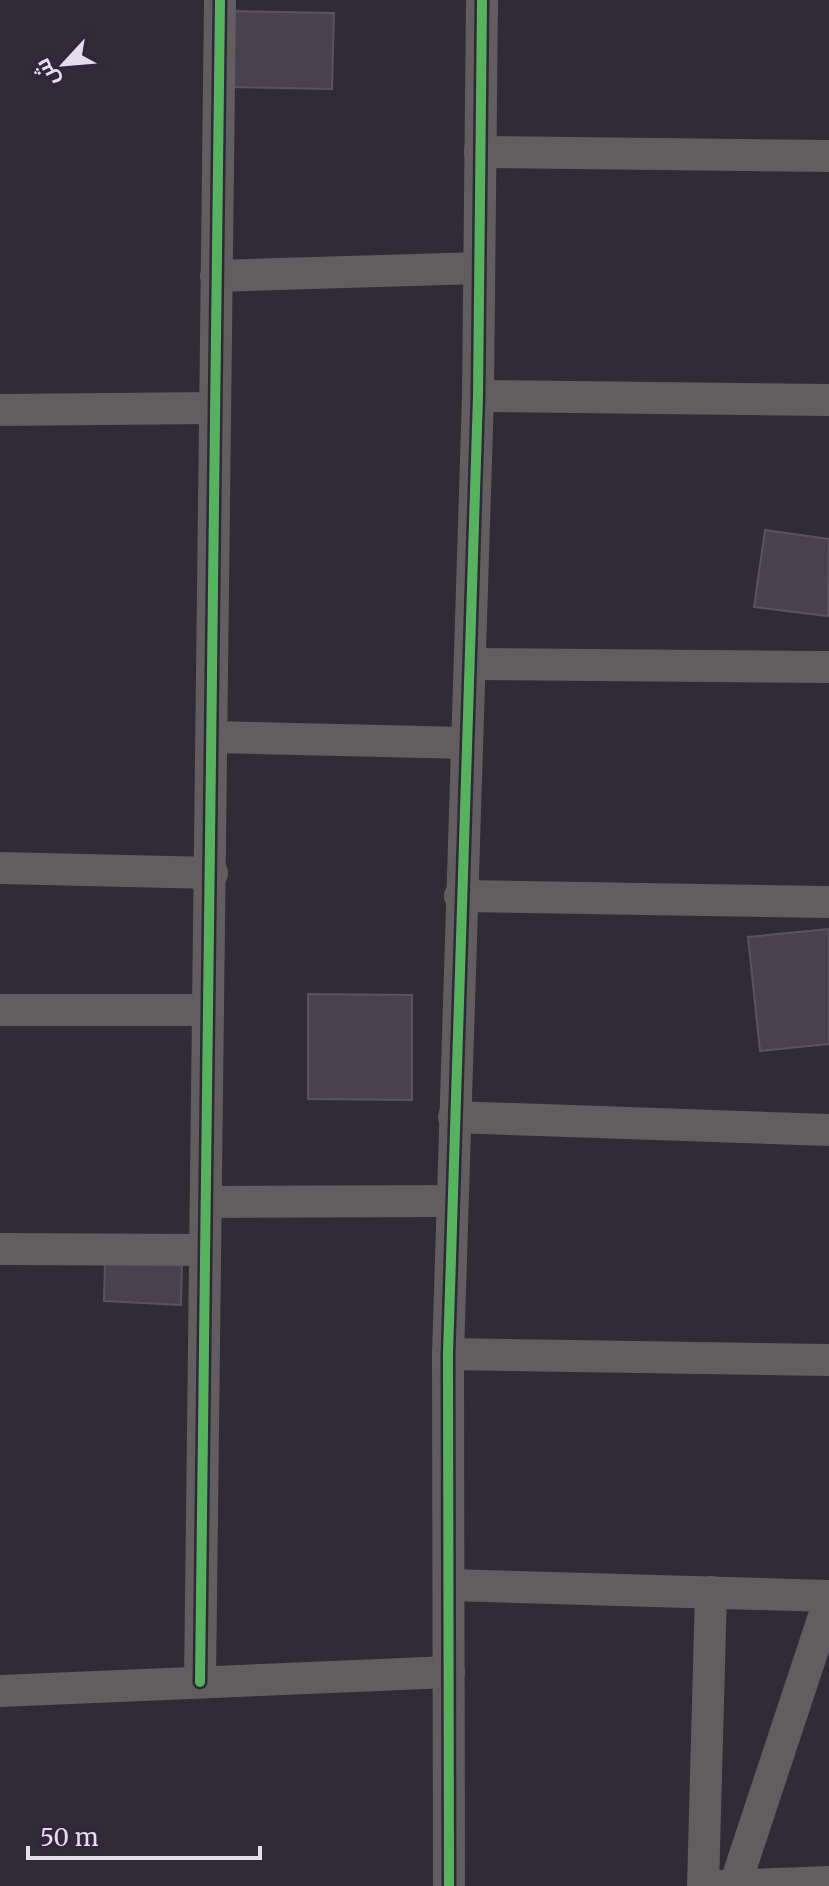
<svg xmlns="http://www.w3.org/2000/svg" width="829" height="1886" viewBox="0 0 829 1886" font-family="Merriweather,Cairo,serif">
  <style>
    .building { fill: #4a4150; stroke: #5a535f; stroke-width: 2 }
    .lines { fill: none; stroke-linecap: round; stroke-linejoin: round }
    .minor { stroke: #625d5e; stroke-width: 32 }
    .cycleway-casing { stroke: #32253c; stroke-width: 15 }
    .cycleway { stroke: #56b35d; stroke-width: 10 }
  </style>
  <rect width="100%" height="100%" fill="#312a37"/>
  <g class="building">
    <path d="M 229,11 L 334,13 L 332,89 L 227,87 Z"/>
    <path d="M 765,530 L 829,539 L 828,616 L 754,607 Z"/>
    <path d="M 829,929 L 829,1044 L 760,1051 L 748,937 Z"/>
    <path d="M 308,994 L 412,995 L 412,1100 L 308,1099 Z"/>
    <path d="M 105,1259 L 182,1262 L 181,1305 L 104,1301 Z"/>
  </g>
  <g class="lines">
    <g class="minor">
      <path d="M 480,152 L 829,156"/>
      <path d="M 216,276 L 479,268"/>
      <path d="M 478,396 L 829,400"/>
      <path d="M 0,410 L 214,408"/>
      <path d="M 471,664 L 829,667"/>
      <path d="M 213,737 L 467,743"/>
      <path d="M 0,868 L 212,873"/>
      <path d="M 460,896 L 829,902"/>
      <path d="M 0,1010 L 208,1010"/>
      <path d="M 454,1117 L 829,1130"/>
      <path d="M 206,1202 L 452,1201"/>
      <path d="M 0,1249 L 205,1250"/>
      <path d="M 448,1354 L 829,1360"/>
      <path d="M 449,1585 L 829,1596"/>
      <path d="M 200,1682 L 220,0"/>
      <path d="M 0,1691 L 449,1672"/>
      <path d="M 735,1885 L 829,1601"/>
      <path d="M 449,1886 L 448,1354 L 478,396 L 482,0"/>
      <path d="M 703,1886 L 711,1592"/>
      <path d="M 721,1886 L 829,1882"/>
    </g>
    <defs>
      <g id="cycleway">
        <path d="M 200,1682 L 220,0"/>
        <path d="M 449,1886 L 448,1354 L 478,396 L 482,0"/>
      </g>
    </defs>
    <use href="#cycleway" class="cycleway-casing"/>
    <use href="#cycleway" class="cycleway"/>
  </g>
  <g transform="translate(64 64) rotate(244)" stroke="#32253c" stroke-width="6" paint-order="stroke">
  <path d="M0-6L14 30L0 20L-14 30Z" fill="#e5ddec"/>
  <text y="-12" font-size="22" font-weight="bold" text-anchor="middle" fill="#e5ddec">ش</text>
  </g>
  <path d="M28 1846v12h232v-12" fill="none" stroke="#e5ddec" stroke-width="4"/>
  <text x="40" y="1846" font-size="24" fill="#e5ddec" stroke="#32253c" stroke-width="6" paint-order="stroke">50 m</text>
</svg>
